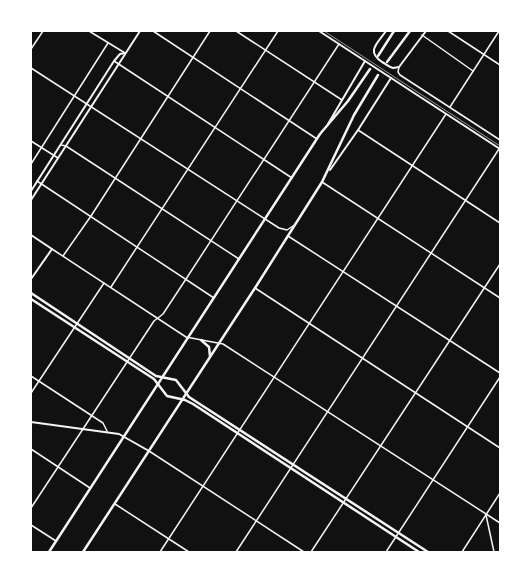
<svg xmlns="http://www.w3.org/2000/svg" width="531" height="583" viewBox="0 0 531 583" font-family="'Fira Sans Condensed',sans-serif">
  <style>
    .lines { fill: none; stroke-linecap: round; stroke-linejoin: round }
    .minor { stroke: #f5f5f5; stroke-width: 1.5 }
    .tertiary { stroke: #f5f5f5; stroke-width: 2 }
    .primary { stroke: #f5f5f5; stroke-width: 2.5 }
    .trunk { stroke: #f5f5f5; stroke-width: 2.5 }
    .rail { stroke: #9a9a9a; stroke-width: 1 }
  </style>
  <rect width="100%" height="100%" fill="#111"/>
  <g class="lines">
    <g class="minor">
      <path d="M 89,31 L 125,53"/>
      <path d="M 153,31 L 317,139"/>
      <path d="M 236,31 L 342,100"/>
      <path d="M 448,31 L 500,65"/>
      <path d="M 422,35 L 473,71"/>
      <path d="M 31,49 L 43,31"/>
      <path d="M 114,61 L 292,178"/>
      <path d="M 399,67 L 398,72 L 400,75 L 500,140"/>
      <path d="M 31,68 L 279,228 L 287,230 L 293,226"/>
      <path d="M 450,107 L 499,31"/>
      <path d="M 358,130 L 500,223"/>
      <path d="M 31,141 L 58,158"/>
      <path d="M 61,145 L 66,146 L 239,259"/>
      <path d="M 31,164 L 108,43"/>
      <path d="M 37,181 L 214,298"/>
      <path d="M 322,182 L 500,298"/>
      <path d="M 288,236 L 500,373"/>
      <path d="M 52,249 L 186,337 L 223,344 L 500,523"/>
      <path d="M 63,256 L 91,216 L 210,31"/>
      <path d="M 111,287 L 278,31"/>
      <path d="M 255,288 L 500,448"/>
      <path d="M 31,376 L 103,423 L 107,431"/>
      <path d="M 31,393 L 104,283"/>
      <path d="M 31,449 L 90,488"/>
      <path d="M 149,451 L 304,552"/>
      <path d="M 115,504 L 189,552"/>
      <path d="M 31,508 L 154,321 L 163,314 L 186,279 L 339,44"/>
      <path d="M 486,515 L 494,552"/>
      <path d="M 31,525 L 56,541"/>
      <path d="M 160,552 L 446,114"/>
      <path d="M 236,552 L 499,149"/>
      <path d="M 311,552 L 500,264"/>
      <path d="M 386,552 L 500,377"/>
      <path d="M 462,552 L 500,493"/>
    </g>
    <g class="tertiary">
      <path d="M 319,31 L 500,149"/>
      <path d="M 386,31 C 377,44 366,51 382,62 C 386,64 389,67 393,68 L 399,67 L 426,31"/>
      <path d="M 328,124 L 365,61"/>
      <path d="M 330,170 L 358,130 L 391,78"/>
      <path d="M 31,191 L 114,61 L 120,54 L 125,53"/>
      <path d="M 31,200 L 140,31"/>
      <path d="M 31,235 L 52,249 L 31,279"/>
      <path d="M 31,422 L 119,434 L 149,451"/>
    </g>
    <g class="primary">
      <path d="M 31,293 L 156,376 L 176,380 L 189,397 L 428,552"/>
      <path d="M 31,299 L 154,379 L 167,396 L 185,400 L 193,404 L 419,552"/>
    </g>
    <g class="trunk">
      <path d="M 378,56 L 394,31"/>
      <path d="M 387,62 L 410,31"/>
      <path d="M 201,340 L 209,347 L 210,356"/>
      <path d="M 49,552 L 320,134 L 348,101 L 370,69"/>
      <path d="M 83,552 L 255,288 L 322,182 L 354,115 L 378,75"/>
    </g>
    <path class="rail" d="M 324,31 L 500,146"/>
  </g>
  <rect width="531" height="583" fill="none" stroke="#ffffff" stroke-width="64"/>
</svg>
